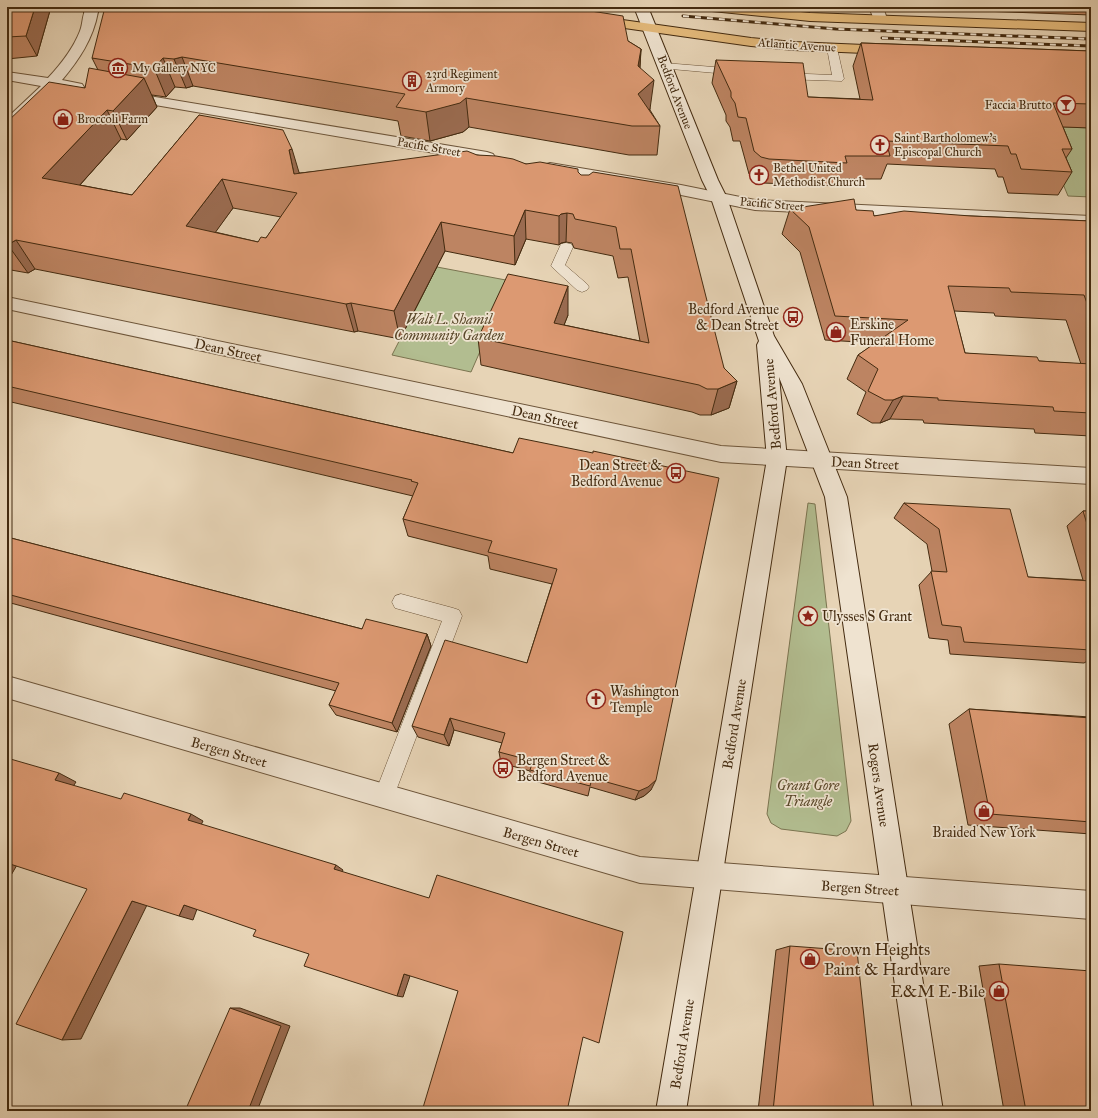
<svg xmlns="http://www.w3.org/2000/svg" width="1098" height="1118" viewBox="0 0 1098 1118" font-family="'IM FELL Great Primer',serif">
  <style>
    .green { fill: #b2bd90; stroke: #7b7450 }
    .lines { fill: none; stroke-linecap: round; stroke-linejoin: round }
    .lane-casing { stroke: #6d553a; stroke-width: 1 }
    .street-casing { stroke: #6d553a; stroke-width: 2 }
    .secondary-casing { stroke: #442b10; stroke-width: 2 }
    .primary-casing { stroke: #442b10; stroke-width: 2 }
    .lane { fill: #efe3d0; fill-rule: evenodd }
    .street { fill: #efe3d0; fill-rule: evenodd }
    .secondary { fill: #efe3d0; fill-rule: evenodd }
    .primary { fill: #e4ba7b; fill-rule: evenodd }
    .rail-casing { stroke: #442b10; stroke-width: 3 }
    .rail { stroke: #efe3d0; stroke-width: 2; stroke-dasharray: 6; stroke-linecap: butt }
    .wall { fill: #bd8462; stroke: #442b10; fill-rule: evenodd }
    .shaded-wall { fill: #9a6b50; stroke: #442b10 }
    .building { fill: #dc9972; stroke: #442b10; fill-rule: evenodd }
    .labels { text-anchor: middle; stroke-width: 3.5; stroke-linejoin: round; paint-order: stroke }
    .far-street-label { font-size: 12px; fill: #442b10; stroke: #efe3d0 }
    .far-poi-label { font-size: 12px; fill: #442b10; stroke: #efe3d0; text-anchor: start }
    .poi-label { font-size: 14px; fill: #442b10; stroke: #efe3d0; text-anchor: start }
    .park-label { font-size: 14px; font-style: italic; fill: #5a482a; stroke: #efe3d0 }
    .street-label { font-size: 14px; fill: #442b10; stroke: #efe3d0 }
    .near-poi-label { font-size: 17px; fill: #442b10; stroke: #efe3d0; text-anchor: start }
  </style>
  <rect width="100%" height="100%" fill="#e7d4b6"/>
  <filter id="stains"><feTurbulence type="fractalNoise" baseFrequency=".005" numOctaves="4"/><feColorMatrix values="0 0 0 0 .2 0 0 0 0 .09 0 0 0 0 .02 0 0 0 .5 -.17"/></filter>
  <radialGradient id="worn" r=".72"><stop offset=".6" stop-color="#630" stop-opacity="0"/><stop offset="1" stop-color="#630" stop-opacity=".3"/></radialGradient>
  <g class="green">
    <path d="M 1039,126 L 1091,128 L 1091,197 L 1068,196 Z"/>
    <path d="M 437,267 L 511,281 L 471,372 L 392,355 Z"/>
    <path d="M 808,503 L 815,504 L 851,821 L 846,831 L 837,836 L 781,829 L 771,823 L 767,814 Z"/>
  </g>
  <g class="lines">
    <defs>
      <g id="lane">
        <path d="M 832,45 L 837,48 L 844,79 L 842,81 L 782,79 L 776,76 L 782,73 L 832,75 L 827,48 Z"/>
        <path d="M 664,63 L 738,69 L 744,72 L 738,75 L 660,68 L 659,66 Z"/>
        <path d="M 566,243 L 571,244 L 573,247 L 565,265 L 587,284 L 589,287 L 587,290 L 582,292 L 577,290 L 551,266 L 561,244 Z"/>
        <path d="M 401,594 L 453,608 L 459,610 L 462,616 L 394,796 L 391,803 L 384,806 L 377,803 L 374,796 L 442,621 L 395,608 L 392,602 L 395,596 Z"/>
      </g>
      <g id="street">
        <path d="M 869,7 L 883,7 L 887,19 L 885,22 L 875,22 Z"/>
        <path d="M 91,8 L 96,9 L 98,12 C 93,39 79,60 62,80 L 82,84 L 84,87 L 82,90 L 77,91 L 55,88 L 12,129 L 7,131 L 7,118 L 41,86 L 7,80 L 7,72 L 48,78 C 61,64 73,49 80,31 C 83,24 82,15 86,9 Z"/>
        <path d="M 125,92 L 487,152 L 493,154 L 495,157 L 493,160 L 487,162 L 120,99 L 118,96 L 120,93 Z"/>
        <path d="M 550,163 L 681,185 L 755,200 L 1091,216 L 1091,226 L 755,210 L 681,195 L 544,171 L 542,168 L 544,165 Z"/>
        <path d="M 7,297 L 721,446 L 1091,468 L 1091,484 L 721,462 L 7,309 Z"/>
        <path d="M 7,676 L 640,857 L 1091,891 L 1091,919 L 640,883 L 7,698 Z"/>
      </g>
      <g id="secondary">
        <path d="M 87,7 L 101,7 L 96,15 L 86,15 L 84,12 Z"/>
        <path d="M 634,7 L 648,7 L 718,180 L 727,198 L 774,336 L 802,384 L 847,497 L 943,1111 L 913,1111 L 825,497 L 779,377 L 787,459 L 686,1111 L 656,1111 L 767,459 L 757,345 L 759,341 L 711,198 L 702,180 Z"/>
      </g>
      <g id="primary">
        <path d="M 705,7 L 751,7 L 810,13 L 1091,23 L 1091,31 L 810,21 L 712,11 L 707,10 Z"/>
        <path d="M 594,16 L 751,38 L 794,42 L 888,46 L 893,47 L 895,50 L 893,53 L 888,54 L 794,50 L 751,46 L 589,23 L 587,20 L 589,17 Z"/>
      </g>
    </defs>
    <use href="#lane" class="lane-casing"/>
    <use href="#street" class="street-casing"/>
    <use href="#secondary" class="secondary-casing"/>
    <use href="#primary" class="primary-casing"/>
    <use href="#lane" class="lane"/>
    <use href="#street" class="street"/>
    <use href="#secondary" class="secondary"/>
    <use href="#primary" class="primary"/>
    <defs>
      <g id="rail">
        <path d="M 683,16 L 836,29 L 1091,39"/>
        <path d="M 882,38 L 1091,46"/>
      </g>
    </defs>
    <use href="#rail" class="rail-casing"/>
    <use href="#rail" class="rail"/>
  </g>
  <g class="wall">
    <path d="M 7,7 L 51,7 L 37,56 L 7,59 Z"/>
    <path d="M 899,7 L 1091,7 L 1091,15 L 899,8 Z"/>
    <path d="M 628,41 L 641,49 L 640,68 L 650,109 L 650,110 L 660,126 L 657,155 L 629,155 L 469,127 L 463,132 L 430,141 L 401,136 L 398,121 L 193,86 L 186,88 L 175,87 L 166,97 L 152,95 L 157,107 L 127,140 L 121,139 L 80,185 L 132,195 L 199,115 L 300,173 L 477,155 L 526,164 L 578,172 L 724,368 L 737,381 L 729,408 L 711,415 L 700,415 L 692,412 L 481,365 L 478,338 L 568,315 L 564,325 L 640,341 L 628,277 L 618,278 L 613,256 L 574,248 L 572,243 L 566,242 L 561,243 L 559,245 L 526,239 L 515,265 L 445,251 L 400,339 L 358,331 L 354,332 L 35,269 L 28,273 L 11,270 L 10,271 L 7,271 L 7,122 L 85,88 L 98,70 L 92,58 ZM 233,208 L 281,217 L 266,238 L 258,242 L 215,232 Z"/>
    <path d="M 861,43 L 1091,51 L 1091,128 L 1063,127 L 1072,149 L 1066,158 L 1072,172 L 1058,195 L 1008,193 L 1003,177 L 998,177 L 995,169 L 887,164 L 881,179 L 841,179 L 839,186 L 763,183 L 755,180 L 749,174 L 740,141 L 733,141 L 730,127 L 726,121 L 726,115 L 712,83 L 716,60 L 808,97 L 860,99 L 853,66 Z"/>
    <path d="M 790,209 L 856,210 L 874,216 L 971,216 L 1091,221 L 1091,436 L 1035,433 L 1034,429 L 924,423 L 923,420 L 890,419 L 880,423 L 872,423 L 857,414 L 866,392 L 847,379 L 858,355 L 876,343 L 825,340 L 800,252 L 782,234 ZM 954,311 L 994,313 L 995,316 L 1066,320 L 1081,364 L 1039,361 L 965,353 Z"/>
    <path d="M 7,340 L 513,453 L 651,790 L 644,796 L 635,800 L 590,787 L 588,796 L 531,780 L 530,771 L 501,763 L 499,752 L 502,743 L 454,730 L 449,746 L 418,737 L 412,726 L 527,663 L 552,584 L 490,569 L 488,556 L 408,536 L 403,519 L 413,496 L 7,401 Z"/>
    <path d="M 904,503 L 1028,577 L 1083,580 L 1067,526 L 1083,511 L 1091,511 L 1091,659 L 1084,663 L 950,654 L 948,640 L 929,638 L 919,585 L 932,571 L 927,544 L 894,518 Z"/>
    <path d="M 7,537 L 362,629 L 427,634 L 431,646 L 397,732 L 336,715 L 329,705 L 336,691 L 7,602 Z"/>
    <path d="M 969,709 L 1090,717 L 1089,715 L 1091,714 L 1091,834 L 968,825 L 949,724 Z"/>
    <path d="M 790,946 L 874,1111 L 758,1111 L 776,950 Z"/>
    <path d="M 999,964 L 1091,1111 L 1004,1111 L 979,966 Z"/>
  </g>
  <g class="shaded-wall">
    <path d="M 35,7 L 51,7 L 37,56 L 26,36 Z"/>
    <path d="M 641,49 L 639,78 L 638,66 Z"/>
    <path d="M 182,57 L 193,86 L 186,88 L 174,59 Z"/>
    <path d="M 163,58 L 175,87 L 166,97 L 154,68 Z"/>
    <path d="M 144,78 L 157,107 L 127,140 L 113,111 Z"/>
    <path d="M 654,80 L 650,109 L 636,123 L 638,94 Z"/>
    <path d="M 466,98 L 469,127 L 463,132 L 430,141 L 426,112 Z"/>
    <path d="M 107,110 L 121,139 L 60,207 L 42,178 Z"/>
    <path d="M 292,149 L 301,179 L 294,174 L 289,150 Z"/>
    <path d="M 222,179 L 233,208 L 199,255 L 186,226 Z"/>
    <path d="M 525,210 L 526,239 L 515,265 L 514,236 Z"/>
    <path d="M 567,213 L 566,242 L 561,243 L 559,245 L 559,216 L 561,214 Z"/>
    <path d="M 441,222 L 445,251 L 400,339 L 394,311 Z"/>
    <path d="M 16,240 L 35,269 L 28,273 L 8,245 Z"/>
    <path d="M 7,264 L 11,270 L 10,271 L 7,268 Z"/>
    <path d="M 568,286 L 568,315 L 554,350 L 554,323 Z"/>
    <path d="M 351,303 L 358,331 L 354,332 L 346,304 Z"/>
    <path d="M 737,381 L 729,408 L 711,415 L 718,389 Z"/>
    <path d="M 903,396 L 890,419 L 880,423 L 893,400 Z"/>
    <path d="M 427,634 L 431,646 L 397,732 L 392,723 Z"/>
    <path d="M 450,718 L 454,730 L 449,746 L 444,735 Z"/>
    <path d="M 59,773 L 76,782 L 72,788 L 55,780 Z"/>
    <path d="M 656,780 L 651,790 L 644,796 L 635,800 L 639,791 Z"/>
    <path d="M 191,814 L 203,821 L 200,827 L 188,820 Z"/>
    <path d="M 7,862 L 17,865 L 7,882 Z"/>
    <path d="M 336,865 L 343,870 L 341,874 L 334,869 Z"/>
    <path d="M 132,901 L 147,905 L 81,1039 L 62,1040 Z"/>
    <path d="M 184,905 L 197,909 L 193,920 L 179,916 Z"/>
    <path d="M 404,974 L 410,976 L 403,997 L 397,996 Z"/>
    <path d="M 230,1008 L 240,1008 L 290,1026 L 257,1111 L 248,1111 Z"/>
  </g>
  <g class="building">
    <path d="M 7,7 L 35,7 L 26,36 L 7,37 Z"/>
    <path d="M 105,7 L 565,7 L 623,16 L 628,41 L 641,49 L 638,66 L 654,80 L 638,94 L 660,126 L 632,126 L 466,98 L 460,103 L 426,112 L 396,107 L 405,94 L 182,57 L 174,59 L 163,58 L 154,68 L 92,58 Z"/>
    <path d="M 861,43 L 1091,51 L 1091,104 L 1053,103 L 1072,149 L 1062,149 L 1072,172 L 1021,169 L 1016,154 L 1011,154 L 1008,146 L 886,141 L 890,156 L 845,156 L 847,163 L 769,159 L 761,157 L 754,151 L 746,118 L 738,117 L 735,103 L 731,97 L 731,92 L 716,60 L 803,63 L 808,97 L 873,100 Z"/>
    <path d="M 89,68 L 144,78 L 113,111 L 107,110 L 42,178 L 132,195 L 199,115 L 283,130 L 292,149 L 289,150 L 294,174 L 467,151 L 477,155 L 496,156 L 513,159 L 526,164 L 540,162 L 578,169 L 578,172 L 581,175 L 589,175 L 593,172 L 678,186 L 724,368 L 737,381 L 718,389 L 707,389 L 699,385 L 478,338 L 508,274 L 568,286 L 554,323 L 649,343 L 631,249 L 620,249 L 616,227 L 575,219 L 573,214 L 567,213 L 561,214 L 559,216 L 525,210 L 514,236 L 441,222 L 394,311 L 351,303 L 346,304 L 16,240 L 7,245 L 7,122 L 49,82 L 85,88 ZM 222,179 L 297,193 L 266,238 L 261,237 L 258,242 L 186,226 Z"/>
    <path d="M 854,199 L 856,210 L 873,211 L 874,216 L 904,211 L 971,216 L 1091,221 L 1091,314 L 1084,295 L 1011,292 L 1009,288 L 948,286 L 965,353 L 1037,357 L 1039,361 L 1091,364 L 1091,413 L 1054,411 L 1053,407 L 938,400 L 938,398 L 903,396 L 893,400 L 885,400 L 868,391 L 878,369 L 858,355 L 908,320 L 835,316 L 809,227 L 790,209 Z"/>
    <path d="M 7,340 L 513,453 L 519,438 L 593,453 L 593,451 L 719,478 L 656,780 L 648,787 L 639,791 L 592,778 L 590,786 L 530,770 L 533,761 L 499,752 L 505,733 L 450,718 L 444,735 L 412,726 L 445,640 L 527,663 L 557,569 L 488,552 L 492,541 L 403,519 L 418,483 L 411,481 L 412,480 L 7,386 Z"/>
    <path d="M 904,503 L 1010,509 L 1028,577 L 1091,581 L 1091,608 L 1090,608 L 1091,612 L 1091,650 L 964,642 L 961,627 L 942,625 L 931,571 L 947,572 L 939,529 Z"/>
    <path d="M 1083,511 L 1091,511 L 1091,537 Z"/>
    <path d="M 7,537 L 362,629 L 366,619 L 427,634 L 392,723 L 329,705 L 339,683 L 7,594 Z"/>
    <path d="M 969,709 L 1091,718 L 1091,822 L 990,814 Z"/>
    <path d="M 7,758 L 59,773 L 55,780 L 121,799 L 124,793 L 191,814 L 188,820 L 336,865 L 334,869 L 429,898 L 437,875 L 623,932 L 599,1043 L 583,1037 L 567,1111 L 422,1111 L 458,991 L 404,974 L 397,996 L 304,966 L 309,954 L 253,936 L 256,930 L 184,905 L 179,916 L 132,901 L 62,1040 L 16,1024 L 87,889 L 7,863 Z"/>
    <path d="M 790,946 L 857,951 L 874,1111 L 773,1111 Z"/>
    <path d="M 999,964 L 1091,971 L 1091,1111 L 1026,1111 Z"/>
    <path d="M 230,1008 L 281,1026 L 248,1111 L 185,1111 Z"/>
  </g>
  <defs>
    <symbol id="museum-ring" viewBox="-11 -11 22 22"><circle r="9.5" fill="#efe3d0" stroke="#8f2418" stroke-width="1.5"/><path d="M0-6L6-3V-2H-6V-3ZM-5-1h2V3h-2ZM-1-1h2V3h-2ZM3-1h2V3H3ZM-6 4H6V6H-6Z" fill="#8f2418"/></symbol>
    <symbol id="building-ring" viewBox="-11 -11 22 22"><circle r="9.5" fill="#efe3d0" stroke="#8f2418" stroke-width="1.5"/><path d="M-4-6H4V6H1V3H-1V6H-4ZM-2.5-4.3h1.7v1.8h-1.7ZM.8-4.3h1.7v1.8H.8ZM-2.5-1h1.7V.8h-1.7ZM.8-1h1.7V.8H.8Z" fill="#8f2418"/></symbol>
    <symbol id="bar-ring" viewBox="-11 -11 22 22"><circle r="9.5" fill="#efe3d0" stroke="#8f2418" stroke-width="1.5"/><path d="M-6-5H6L.8 .8V4.5H3.5V6h-7V4.5H-.8V.8Z" fill="#8f2418"/></symbol>
    <symbol id="shop-ring" viewBox="-11 -11 22 22"><circle r="9.5" fill="#efe3d0" stroke="#8f2418" stroke-width="1.5"/><path d="M-5-2.5h2.3a2.7 3.5 0 0 1 5.4 0H5L5.5 6h-11ZM-1.5-2.5h3a1.5 2.3 0 0 0-3 0Z" fill="#8f2418"/></symbol>
    <symbol id="church-ring" viewBox="-11 -11 22 22"><circle r="9.5" fill="#efe3d0" stroke="#8f2418" stroke-width="1.5"/><path d="M-1.2-6h2.4v3.5h3.3v2.4h-3.3V6h-2.4V-.1h-3.3v-2.4h3.3Z" fill="#8f2418"/></symbol>
    <symbol id="bus-ring" viewBox="-11 -11 22 22"><circle r="9.5" fill="#efe3d0" stroke="#8f2418" stroke-width="1.5"/><path d="M-5-6H5V4H4V6H2V4H-2V6H-4V4H-5ZM-3.5-4V0h7V-4ZM-3.5 1.2v1.5H-2V1.2ZM2 1.2v1.5H3.5V1.2Z" fill="#8f2418"/></symbol>
    <symbol id="sight-ring" viewBox="-11 -11 22 22"><circle r="9.5" fill="#efe3d0" stroke="#8f2418" stroke-width="1.5"/><path d="M0-6L1.8-2.2L6-1.7L2.9 1.2L3.7 5.4L0 3.3L-3.7 5.4L-2.9 1.2L-6-1.7L-1.8-2.2Z" fill="#8f2418"/></symbol>
  </defs>
  <g fill-rule="evenodd">
    <use href="#museum-ring" x="107" y="57" width="22" height="22"/>
    <use href="#building-ring" x="401" y="70" width="22" height="22"/>
    <use href="#bar-ring" x="1055" y="94" width="22" height="22"/>
    <use href="#shop-ring" x="52" y="108" width="22" height="22"/>
    <use href="#church-ring" x="869" y="134" width="22" height="22"/>
    <use href="#church-ring" x="748" y="164" width="22" height="22"/>
    <use href="#bus-ring" x="782" y="306" width="22" height="22"/>
    <use href="#shop-ring" x="825" y="321" width="22" height="22"/>
    <use href="#bus-ring" x="665" y="462" width="22" height="22"/>
    <use href="#sight-ring" x="797" y="605" width="22" height="22"/>
    <use href="#church-ring" x="585" y="688" width="22" height="22"/>
    <use href="#bus-ring" x="492" y="757" width="22" height="22"/>
    <use href="#shop-ring" x="973" y="800" width="22" height="22"/>
    <use href="#shop-ring" x="799" y="948" width="22" height="22"/>
    <use href="#shop-ring" x="988" y="980" width="22" height="22"/>
  </g>
  <g class="labels">
    <g class="far-street-label">
      <text transform="translate(797 45) rotate(4)" y="4">Atlantic Avenue</text>
      <text transform="translate(675 92) rotate(69)" y="4">Bedford Avenue</text>
      <text transform="translate(429 147) rotate(10)" y="4">Pacific Street</text>
      <text transform="translate(772 204) rotate(5)" y="4">Pacific Street</text>
    </g>
    <g class="far-poi-label">
      <text x="132" y="72">My Gallery NYC</text>
      <text x="426" y="78">23rd Regiment<tspan x="426" dy="14">Armory</tspan></text>
      <text x="1052" y="109" text-anchor="end">Faccia Brutto</text>
      <text x="77" y="123">Broccoli Farm</text>
      <text x="894" y="142">Saint Bartholomew's<tspan x="894" dy="14">Episcopal Church</tspan></text>
      <text x="773" y="172">Bethel United<tspan x="773" dy="14">Methodist Church</tspan></text>
    </g>
    <g class="poi-label">
      <text x="779" y="314" text-anchor="end">Bedford Avenue<tspan x="779" dy="16">&amp; Dean Street</tspan></text>
      <text x="850" y="329">Erskine<tspan x="850" dy="16">Funeral Home</tspan></text>
      <text x="662" y="470" text-anchor="end">Dean Street &amp;<tspan x="662" dy="16">Bedford Avenue</tspan></text>
      <text x="822" y="621">Ulysses S Grant</text>
      <text x="610" y="696">Washington<tspan x="610" dy="16">Temple</tspan></text>
      <text x="517" y="765">Bergen Street &amp;<tspan x="517" dy="16">Bedford Avenue</tspan></text>
      <text x="984" y="837" text-anchor="middle">Braided New York</text>
    </g>
    <g class="park-label">
      <text x="449" y="324">Walt L. Shamil<tspan x="449" dy="16">Community Garden</tspan></text>
      <text x="808" y="790">Grant Gore<tspan x="808" dy="16">Triangle</tspan></text>
    </g>
    <g class="street-label">
      <text transform="translate(228 350) rotate(12)" y="5">Dean Street</text>
      <text transform="translate(772 404) rotate(-95)" y="5">Bedford Avenue</text>
      <text transform="translate(545 417) rotate(12)" y="5">Dean Street</text>
      <text transform="translate(865 463) rotate(3)" y="5">Dean Street</text>
      <text transform="translate(734 724) rotate(-81)" y="5">Bedford Avenue</text>
      <text transform="translate(229 752) rotate(16)" y="5">Bergen Street</text>
      <text transform="translate(879 785) rotate(82)" y="5">Rogers Avenue</text>
      <text transform="translate(541 842) rotate(16)" y="5">Bergen Street</text>
      <text transform="translate(860 888) rotate(4)" y="5">Bergen Street</text>
      <text transform="translate(682 1044) rotate(-81)" y="5">Bedford Avenue</text>
    </g>
    <g class="near-poi-label">
      <text x="824" y="955">Crown Heights<tspan x="824" dy="20">Paint &amp; Hardware</tspan></text>
      <text x="985" y="997" text-anchor="end">E&amp;M E-Bile</text>
    </g>
  </g>
  <rect width="1098" height="1118" fill="none" stroke="#e7d4b6" stroke-width="24"/>
  <rect x="8" y="8" width="1082" height="1102" fill="none" stroke="#442b10" stroke-width="2"/>
  <rect x="12" y="12" width="1074" height="1094" fill="none" stroke="#442b10"/>
  <rect width="100%" height="100%" filter="url(#stains)"/>
  <rect width="100%" height="100%" fill="url(#worn)"/>
</svg>
